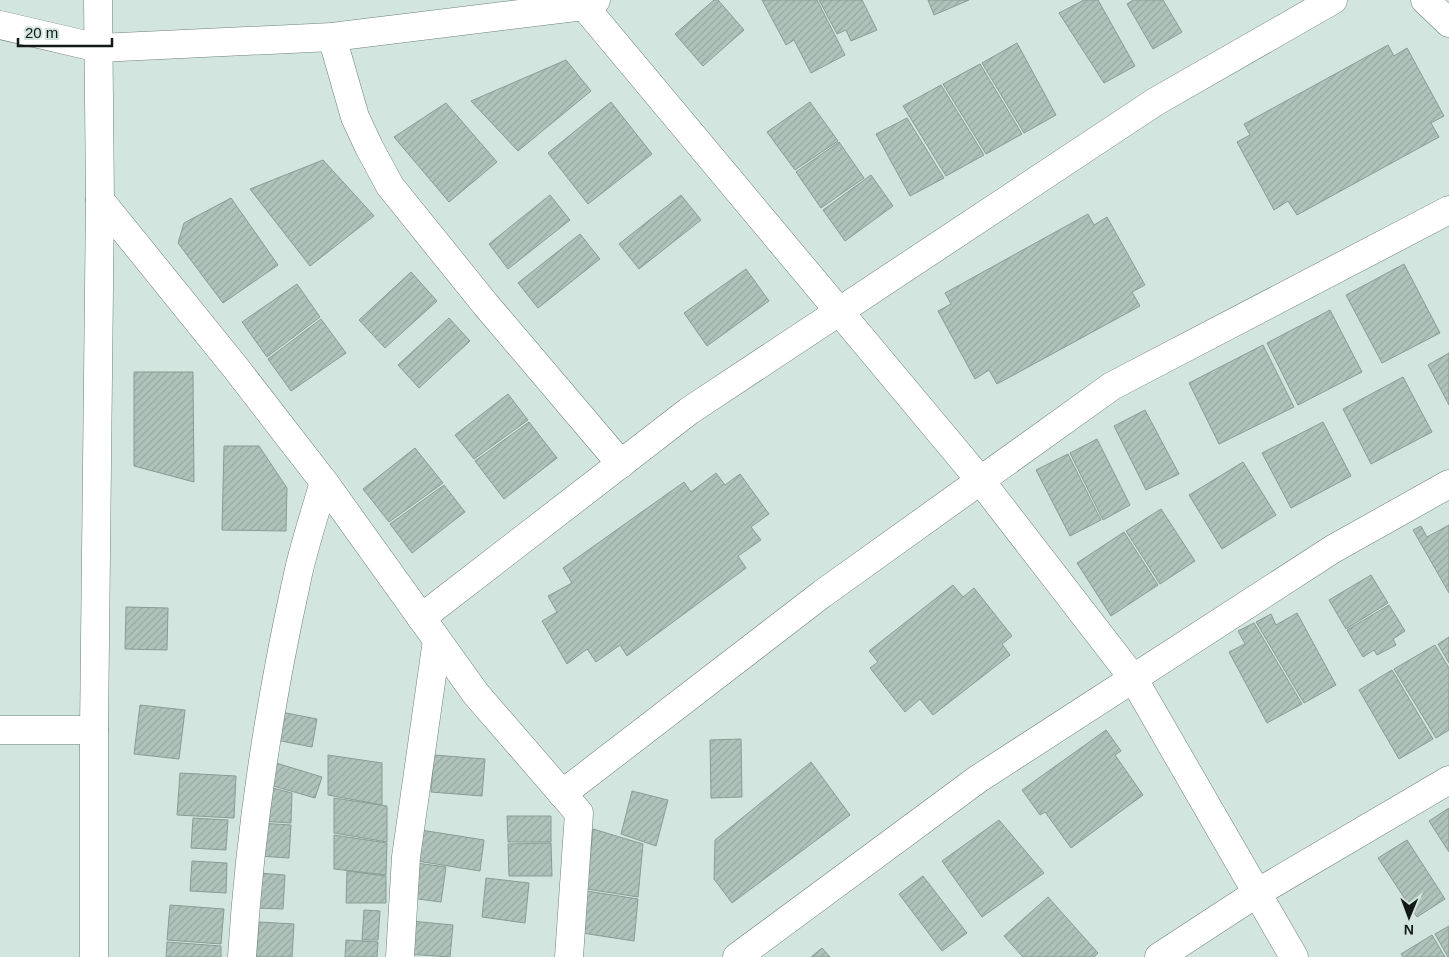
<svg xmlns="http://www.w3.org/2000/svg" width="1449" height="957" viewBox="0 0 1449 957" font-family="Arial,sans-serif">
  <style>
    .building { fill: url(#building-hatch); stroke: #8a9c95 }
    .lines { fill: none; stroke-linecap: round; stroke-linejoin: round }
    .minor-casing { stroke: #6f807a; stroke-width: 29 }
    .minor { stroke: #fff; stroke-width: 28 }
  </style>
  <defs>
    <pattern id="building-hatch" width="6" height="6" patternUnits="userSpaceOnUse" patternTransform="scale(1.25)"><rect width="6" height="6" fill="#b0c3bb"/><path d="M-1 1l2-2M0 6l6-6M5 7l2-2" fill="none" stroke="#96a7a0"/></pattern>
  </defs>
  <rect width="100%" height="100%" fill="#d2e5de"/>
  <g class="building">
    <path d="M 714,0 L 718,0 L 744,30 L 703,66 L 675,34 Z"/>
    <path d="M 762,0 L 817,0 L 845,55 L 811,73 L 794,40 L 786,45 Z"/>
    <path d="M 819,0 L 862,0 L 877,30 L 851,41 L 846,30 L 837,34 Z"/>
    <path d="M 928,0 L 969,0 L 934,15 Z"/>
    <path d="M 1084,0 L 1098,0 L 1135,66 L 1104,83 L 1059,13 Z"/>
    <path d="M 1133,0 L 1163,0 L 1182,32 L 1153,49 L 1127,4 Z"/>
    <path d="M 1017,43 L 1056,115 L 1024,133 L 982,63 Z"/>
    <path d="M 1388,45 L 1394,56 L 1407,48 L 1444,116 L 1431,123 L 1439,137 L 1297,215 L 1288,201 L 1274,210 L 1237,142 L 1250,135 L 1244,124 Z"/>
    <path d="M 566,60 L 591,91 L 518,151 L 471,101 Z"/>
    <path d="M 980,64 L 1022,134 L 986,154 L 943,84 Z"/>
    <path d="M 941,85 L 984,155 L 946,176 L 903,106 Z"/>
    <path d="M 611,102 L 652,154 L 588,204 L 548,153 Z"/>
    <path d="M 810,102 L 838,141 L 795,170 L 767,132 Z"/>
    <path d="M 446,103 L 497,162 L 449,202 L 394,137 Z"/>
    <path d="M 907,118 L 944,178 L 910,196 L 876,134 Z"/>
    <path d="M 839,142 L 864,178 L 821,208 L 796,172 Z"/>
    <path d="M 323,160 L 374,216 L 310,266 L 250,189 Z"/>
    <path d="M 871,175 L 893,206 L 845,241 L 823,210 Z"/>
    <path d="M 550,195 L 570,220 L 508,269 L 489,244 Z"/>
    <path d="M 681,195 L 701,220 L 639,269 L 619,244 Z"/>
    <path d="M 231,198 L 278,265 L 223,303 L 178,243 L 184,223 Z"/>
    <path d="M 1088,214 L 1094,225 L 1107,217 L 1145,285 L 1132,292 L 1140,306 L 997,384 L 989,370 L 975,379 L 938,311 L 951,304 L 945,293 Z"/>
    <path d="M 580,234 L 600,259 L 538,308 L 518,283 Z"/>
    <path d="M 1404,264 L 1440,333 L 1382,363 L 1346,295 Z"/>
    <path d="M 746,269 L 769,301 L 707,346 L 684,313 Z"/>
    <path d="M 411,272 L 437,301 L 385,348 L 359,320 Z"/>
    <path d="M 297,284 L 320,317 L 267,357 L 242,322 Z"/>
    <path d="M 1330,310 L 1362,372 L 1298,405 L 1267,343 Z"/>
    <path d="M 449,318 L 470,341 L 419,388 L 398,365 Z"/>
    <path d="M 321,319 L 346,353 L 291,391 L 268,359 Z"/>
    <path d="M 1263,345 L 1294,407 L 1219,444 L 1189,383 Z"/>
    <path d="M 1449,353 L 1449,405 L 1428,365 Z"/>
    <path d="M 134,372 L 193,372 L 194,482 L 134,466 Z"/>
    <path d="M 1403,377 L 1432,432 L 1371,464 L 1343,409 Z"/>
    <path d="M 508,394 L 528,420 L 474,459 L 455,435 Z"/>
    <path d="M 1145,410 L 1179,474 L 1146,490 L 1114,426 Z"/>
    <path d="M 529,422 L 557,458 L 504,499 L 475,461 Z"/>
    <path d="M 1323,422 L 1351,476 L 1291,508 L 1262,453 Z"/>
    <path d="M 1097,439 L 1130,505 L 1103,520 L 1070,453 Z"/>
    <path d="M 224,446 L 259,446 L 287,488 L 286,531 L 222,530 Z"/>
    <path d="M 415,448 L 443,483 L 389,522 L 363,489 Z"/>
    <path d="M 1068,454 L 1101,520 L 1070,536 L 1036,470 Z"/>
    <path d="M 1243,462 L 1276,515 L 1222,549 L 1189,495 Z"/>
    <path d="M 716,473 L 725,485 L 740,474 L 769,514 L 751,527 L 761,540 L 738,556 L 746,568 L 627,656 L 620,645 L 596,662 L 587,649 L 567,664 L 542,621 L 557,612 L 548,596 L 572,583 L 563,568 L 684,482 L 691,492 Z"/>
    <path d="M 444,485 L 465,512 L 412,553 L 390,524 Z"/>
    <path d="M 1161,509 L 1195,561 L 1160,584 L 1126,531 Z"/>
    <path d="M 1449,525 L 1449,593 L 1413,530 L 1421,526 L 1427,537 Z"/>
    <path d="M 1124,532 L 1158,585 L 1111,616 L 1077,563 Z"/>
    <path d="M 1371,575 L 1388,603 L 1346,629 L 1329,600 Z"/>
    <path d="M 953,585 L 963,597 L 974,588 L 1012,636 L 1002,644 L 1010,655 L 933,715 L 920,699 L 905,712 L 870,668 L 878,662 L 869,651 Z"/>
    <path d="M 1389,605 L 1405,631 L 1393,639 L 1396,645 L 1377,655 L 1374,650 L 1363,657 L 1347,630 Z"/>
    <path d="M 126,607 L 168,608 L 167,650 L 125,649 Z"/>
    <path d="M 1297,613 L 1336,685 L 1304,703 L 1256,622 L 1271,614 L 1276,625 Z"/>
    <path d="M 1254,623 L 1302,704 L 1267,723 L 1229,652 L 1245,644 L 1238,631 Z"/>
    <path d="M 1449,637 L 1449,663 L 1438,644 Z"/>
    <path d="M 1435,645 L 1449,668 L 1449,730 L 1436,738 L 1394,669 Z"/>
    <path d="M 1392,670 L 1433,739 L 1399,759 L 1359,690 Z"/>
    <path d="M 140,705 L 185,710 L 179,759 L 134,754 Z"/>
    <path d="M 281,712 L 317,719 L 312,747 L 276,740 Z"/>
    <path d="M 1106,730 L 1121,751 L 1115,755 L 1143,795 L 1071,848 L 1045,812 L 1040,815 L 1022,790 Z"/>
    <path d="M 741,739 L 742,797 L 711,798 L 710,740 Z"/>
    <path d="M 328,755 L 382,763 L 382,805 L 328,795 Z"/>
    <path d="M 434,755 L 485,759 L 482,796 L 431,792 Z"/>
    <path d="M 811,762 L 850,815 L 732,903 L 714,879 L 715,840 Z"/>
    <path d="M 276,763 L 322,777 L 315,798 L 270,785 Z"/>
    <path d="M 180,773 L 236,776 L 234,818 L 177,815 Z"/>
    <path d="M 269,787 L 292,793 L 291,823 L 259,821 Z"/>
    <path d="M 632,791 L 668,800 L 656,846 L 621,834 Z"/>
    <path d="M 334,798 L 387,806 L 387,842 L 334,833 Z"/>
    <path d="M 1449,808 L 1449,852 L 1429,821 Z"/>
    <path d="M 507,816 L 551,816 L 551,842 L 508,842 Z"/>
    <path d="M 193,818 L 228,820 L 226,850 L 191,848 Z"/>
    <path d="M 999,820 L 1044,873 L 982,917 L 942,861 Z"/>
    <path d="M 259,823 L 291,825 L 289,858 L 258,856 Z"/>
    <path d="M 593,829 L 643,844 L 638,897 L 587,889 Z"/>
    <path d="M 421,830 L 484,840 L 480,871 L 417,861 Z"/>
    <path d="M 334,835 L 387,843 L 386,875 L 334,869 Z"/>
    <path d="M 1407,840 L 1445,899 L 1417,917 L 1378,858 Z"/>
    <path d="M 551,843 L 552,876 L 509,876 L 508,844 Z"/>
    <path d="M 192,861 L 227,863 L 226,893 L 190,891 Z"/>
    <path d="M 416,863 L 446,867 L 441,902 L 410,898 Z"/>
    <path d="M 347,871 L 386,876 L 386,903 L 346,903 Z"/>
    <path d="M 258,873 L 285,875 L 283,909 L 256,908 Z"/>
    <path d="M 923,876 L 967,933 L 942,951 L 899,894 Z"/>
    <path d="M 486,878 L 529,883 L 525,923 L 482,917 Z"/>
    <path d="M 587,891 L 638,899 L 634,941 L 582,933 Z"/>
    <path d="M 1048,897 L 1098,953 L 1094,957 L 1023,957 L 1004,936 Z"/>
    <path d="M 170,905 L 224,909 L 221,944 L 167,940 Z"/>
    <path d="M 364,910 L 380,911 L 378,940 L 362,940 Z"/>
    <path d="M 411,921 L 453,925 L 450,957 L 407,954 Z"/>
    <path d="M 259,922 L 294,924 L 292,957 L 256,957 Z"/>
    <path d="M 1449,926 L 1449,957 L 1448,957 L 1435,934 Z"/>
    <path d="M 1432,935 L 1445,957 L 1403,957 L 1401,954 Z"/>
    <path d="M 346,940 L 378,942 L 377,957 L 345,957 Z"/>
    <path d="M 167,942 L 221,946 L 221,957 L 166,957 Z"/>
    <path d="M 822,948 L 830,957 L 811,957 Z"/>
  </g>
  <g class="lines">
    <defs>
      <g id="minor">
        <path d="M 1425,0 L 1449,23"/>
        <path d="M 584,6 L 980,480 L 1133,678 L 1294,957"/>
        <path d="M 0,25 L 99,48 L 332,37 L 584,6 L 596,0"/>
        <path d="M 332,37 L 355,117 L 369,147 L 390,186 L 486,305 L 621,464"/>
        <path d="M 100,200 L 235,367 L 324,482 C 315,513 305,543 298,574 C 270,700 250,828 242,957"/>
        <path d="M 324,482 L 476,694 L 579,813 L 569,957"/>
        <path d="M 421,618 L 689,411 L 1155,102 L 1333,0"/>
        <path d="M 0,730 L 94,730"/>
        <path d="M 562,794 L 822,594 L 1112,386 L 1449,210"/>
        <path d="M 94,957 L 94,730 L 100,200 L 98,0"/>
        <path d="M 400,957 L 406,857 L 437,640"/>
        <path d="M 737,957 L 978,779 L 1333,549 L 1449,484"/>
        <path d="M 1159,957 L 1257,893 L 1449,780"/>
      </g>
    </defs>
    <use href="#minor" class="minor-casing"/>
    <use href="#minor" class="minor"/>
  </g>
  <g transform="translate(1409 917) rotate(181)" stroke="#d2e5de" stroke-width="4" paint-order="stroke">
  <path d="M0-4L9 19L0 12L-9 19Z" fill="#121916"/>
  <text y="-8" font-size="14" font-weight="bold" text-anchor="middle" fill="#121916">N</text>
  </g>
  <path d="M18 38v8h94v-8" fill="none" stroke="#121916" stroke-width="2.5"/>
  <text x="25" y="38" font-size="15" fill="#121916" stroke="#d2e5de" stroke-width="4" paint-order="stroke">20 m</text>
</svg>
